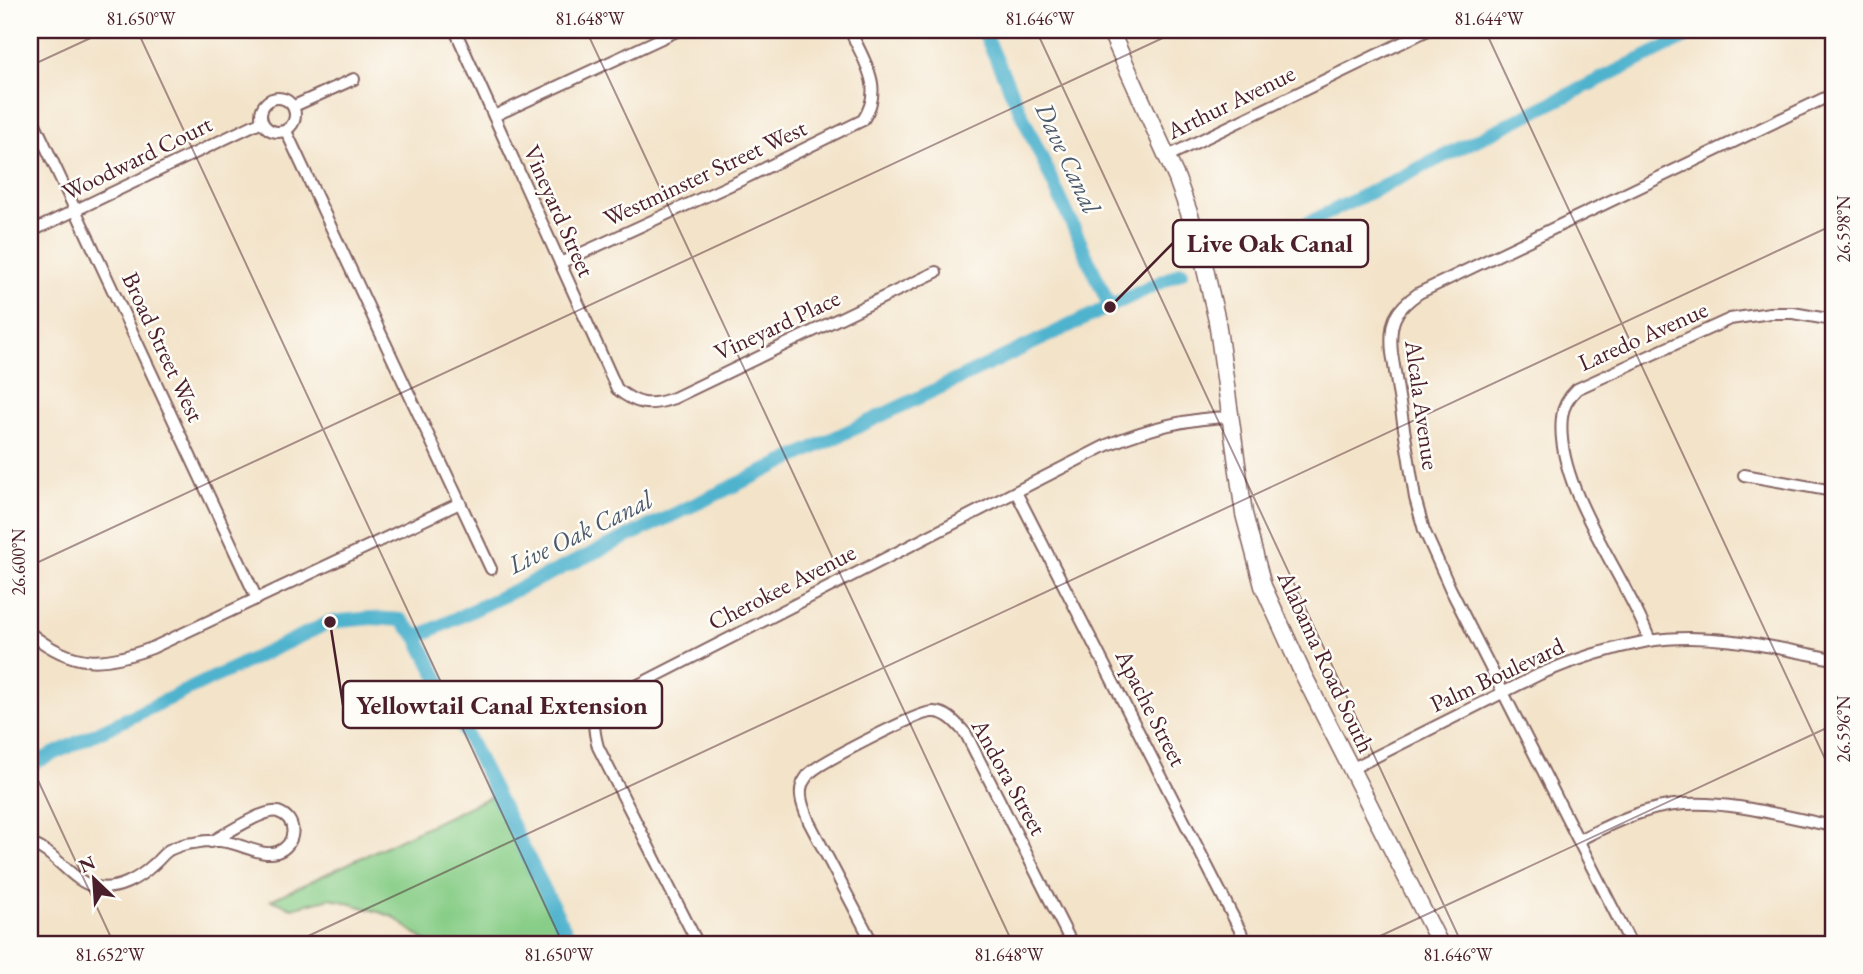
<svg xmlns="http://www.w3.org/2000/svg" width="1863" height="974" viewBox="0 0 1863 974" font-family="'EB Garamond',serif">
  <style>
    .green { fill: #89ce88; stroke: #6a765a; stroke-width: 2 }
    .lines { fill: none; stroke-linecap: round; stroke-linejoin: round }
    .canal { stroke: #4fb3ce; stroke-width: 14 }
    .street-casing { stroke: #856462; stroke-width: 14 }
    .secondary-casing { stroke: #856462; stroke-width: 19 }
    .street { stroke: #fff; stroke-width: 10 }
    .secondary { stroke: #fff; stroke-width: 16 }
    .ticks { fill: none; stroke: #4a1f2b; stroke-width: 2; stroke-opacity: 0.45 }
    .labels { text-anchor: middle; stroke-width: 5; stroke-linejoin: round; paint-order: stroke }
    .street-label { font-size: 24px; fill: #4a1f2b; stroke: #fdfcf7 }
    .water-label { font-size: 26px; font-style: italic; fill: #4c5a6c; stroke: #fdfcf7 }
    .leader { fill: none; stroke: #4a1f2b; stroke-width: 2.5 }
    .callout-dot { fill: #4a1f2b; stroke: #fdfcf7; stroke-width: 2.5 }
    .callout { fill: #fdfcf7; stroke: #4a1f2b; stroke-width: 2.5 }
    .callout-label { font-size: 26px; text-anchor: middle; font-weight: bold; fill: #4a1f2b }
    .neatline { fill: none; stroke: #4a1f2b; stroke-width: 2.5 }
    .ticks-label { font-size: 18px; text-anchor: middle; fill: #4a1f2b }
  </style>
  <rect width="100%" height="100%" fill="#fdfcf7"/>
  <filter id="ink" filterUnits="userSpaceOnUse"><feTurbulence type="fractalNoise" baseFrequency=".0143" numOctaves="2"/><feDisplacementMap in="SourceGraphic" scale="14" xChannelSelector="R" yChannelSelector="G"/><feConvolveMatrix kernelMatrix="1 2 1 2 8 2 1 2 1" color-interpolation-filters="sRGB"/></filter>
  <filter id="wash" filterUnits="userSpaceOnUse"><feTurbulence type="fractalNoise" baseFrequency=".00686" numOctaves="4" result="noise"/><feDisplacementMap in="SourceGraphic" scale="28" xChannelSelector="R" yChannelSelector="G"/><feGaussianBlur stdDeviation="1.57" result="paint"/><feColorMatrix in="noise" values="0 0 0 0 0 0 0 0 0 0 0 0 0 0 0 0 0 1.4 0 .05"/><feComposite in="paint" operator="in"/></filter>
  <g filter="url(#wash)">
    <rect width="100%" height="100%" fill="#f3e3c9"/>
    <path class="green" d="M 500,792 L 577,944 L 429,944 L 392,916 L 331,898 L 292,908 L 271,900 Z"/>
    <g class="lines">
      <g class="canal">
        <path d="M 983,30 L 1110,307"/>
        <path d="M 1253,250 L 1700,30"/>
        <path d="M 417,637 L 1182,272"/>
        <path d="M 30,765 L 330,622 L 372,618 L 401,620 L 417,637 L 572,944"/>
      </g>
    </g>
  </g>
  <g filter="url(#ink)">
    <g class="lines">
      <defs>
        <g id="street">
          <path d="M 455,30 L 617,389 C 637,405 649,407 674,398 L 936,272"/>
          <circle cx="278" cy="115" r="17"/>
          <path d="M 294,106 L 354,79"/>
          <path d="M 30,113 L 257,599"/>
          <path d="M 494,116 L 679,30"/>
          <path d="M 286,131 L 491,569"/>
          <path d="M 1166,157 L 1428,30"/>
          <path d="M 30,232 L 262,121"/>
          <path d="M 560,263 L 739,181 L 863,120 C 885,87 864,62 850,30"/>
          <path d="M 1744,475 L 1833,491"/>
          <path d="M 1016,492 L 1247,944"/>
          <path d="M 30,633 C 73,668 103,666 152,648 L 460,503"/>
          <path d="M 1650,641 C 1626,575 1554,487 1562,417 C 1563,405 1569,397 1577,389 L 1730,319 L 1770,313 L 1793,313 L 1833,320"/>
          <path d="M 1351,769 L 1540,674 C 1575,659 1611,648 1648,641 C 1709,631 1773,647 1833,659"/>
          <path d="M 1579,840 C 1612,823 1647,806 1685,804 C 1734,801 1785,817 1833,826"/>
          <path d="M 30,844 C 56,851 70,881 96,887 C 117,891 138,879 153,865 C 158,861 163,854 169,850 C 175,847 187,843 194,843 C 204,841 216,840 226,842 C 242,844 262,857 277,852 C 296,846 299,819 278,812 C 264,808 225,835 211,842"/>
          <path d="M 698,944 L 598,747 C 592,725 592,719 607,701 L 1107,445 C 1146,429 1188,418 1230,417"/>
          <path d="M 873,944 L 809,822 C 805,811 798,797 802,785 C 803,782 808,774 811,772 C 822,762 918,712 932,712 C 947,711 957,724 966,734 L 1072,944"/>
          <path d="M 1631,944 L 1450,588 L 1424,530 L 1415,498 L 1392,353 C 1389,323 1394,310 1419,293 L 1833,94"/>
        </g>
        <path id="secondary" d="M 1110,30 L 1177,179 L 1198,238 L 1217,321 L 1244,514 L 1263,586 L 1303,674 L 1440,944"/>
      </defs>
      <use href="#street" class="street-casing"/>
      <use href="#secondary" class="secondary-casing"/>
      <use href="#street" class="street"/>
      <use href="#secondary" class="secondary"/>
    </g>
  </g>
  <path class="ticks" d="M 137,30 L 563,944M 586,30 L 1013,944M 1036,30 L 1462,944M 1485,30 L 1833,776M 30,66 L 108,30M 30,566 L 1180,30M 30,763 L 114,944M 291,944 L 1833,225M 1363,944 L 1833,725"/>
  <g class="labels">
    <g class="street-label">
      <text transform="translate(1231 102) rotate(-26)" y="8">Arthur Avenue</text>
      <text transform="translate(137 158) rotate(-26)" y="8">Woodward Court</text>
      <text transform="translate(705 173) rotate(-25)" y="8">Westminster Street West</text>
      <text transform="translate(559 211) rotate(66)" y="8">Vineyard Street</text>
      <text transform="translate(777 325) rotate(-25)" y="8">Vineyard Place</text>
      <text transform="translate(1643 336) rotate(-24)" y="8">Laredo Avenue</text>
      <text transform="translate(163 347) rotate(65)" y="8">Broad Street West</text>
      <text transform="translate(1422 405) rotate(82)" y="8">Alcala Avenue</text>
      <text transform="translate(782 587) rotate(-27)" y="8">Cherokee Avenue</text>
      <text transform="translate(1326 662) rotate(65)" y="8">Alabama Road South</text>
      <text transform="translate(1497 675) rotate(-25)" y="8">Palm Boulevard</text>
      <text transform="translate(1151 708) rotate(63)" y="8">Apache Street</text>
      <text transform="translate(1009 777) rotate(61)" y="8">Andora Street</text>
    </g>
    <g class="water-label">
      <text transform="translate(1068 158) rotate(65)" y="9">Dave Canal</text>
      <text transform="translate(580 532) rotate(-26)" y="9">Live Oak Canal</text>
    </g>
  </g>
  <path class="leader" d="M1110 307L1173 243M330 622L343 705"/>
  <g class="callout-dot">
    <circle cx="1110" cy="307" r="7"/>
    <circle cx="330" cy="622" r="7"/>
  </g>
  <g class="callout">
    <rect x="1173" y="220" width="195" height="47" rx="7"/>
    <rect x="343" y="681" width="319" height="47" rx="7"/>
  </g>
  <g class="callout-label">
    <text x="1270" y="252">Live Oak Canal</text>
    <text x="502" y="714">Yellowtail Canal Extension</text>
  </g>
  <rect width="1863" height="974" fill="none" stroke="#fdfcf7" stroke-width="77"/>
  <g transform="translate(94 879) rotate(335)" stroke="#fdfcf7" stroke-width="5" paint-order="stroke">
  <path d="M0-5L12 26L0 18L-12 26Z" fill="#4a1f2b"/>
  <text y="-10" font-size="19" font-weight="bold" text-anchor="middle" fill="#4a1f2b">N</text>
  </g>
  <rect x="38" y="38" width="1787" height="898" class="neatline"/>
  <g class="ticks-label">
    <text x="141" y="25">81.650°W</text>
    <text x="590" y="25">81.648°W</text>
    <text x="1040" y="25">81.646°W</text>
    <text x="1489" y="25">81.644°W</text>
    <text transform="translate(1844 229) rotate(-90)" y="6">26.598°N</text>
    <text transform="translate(19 562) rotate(-90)" y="6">26.600°N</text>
    <text transform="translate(1844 729) rotate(-90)" y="6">26.596°N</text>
    <text x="110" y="961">81.652°W</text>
    <text x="559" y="961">81.650°W</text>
    <text x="1009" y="961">81.648°W</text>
    <text x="1458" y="961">81.646°W</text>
  </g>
</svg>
